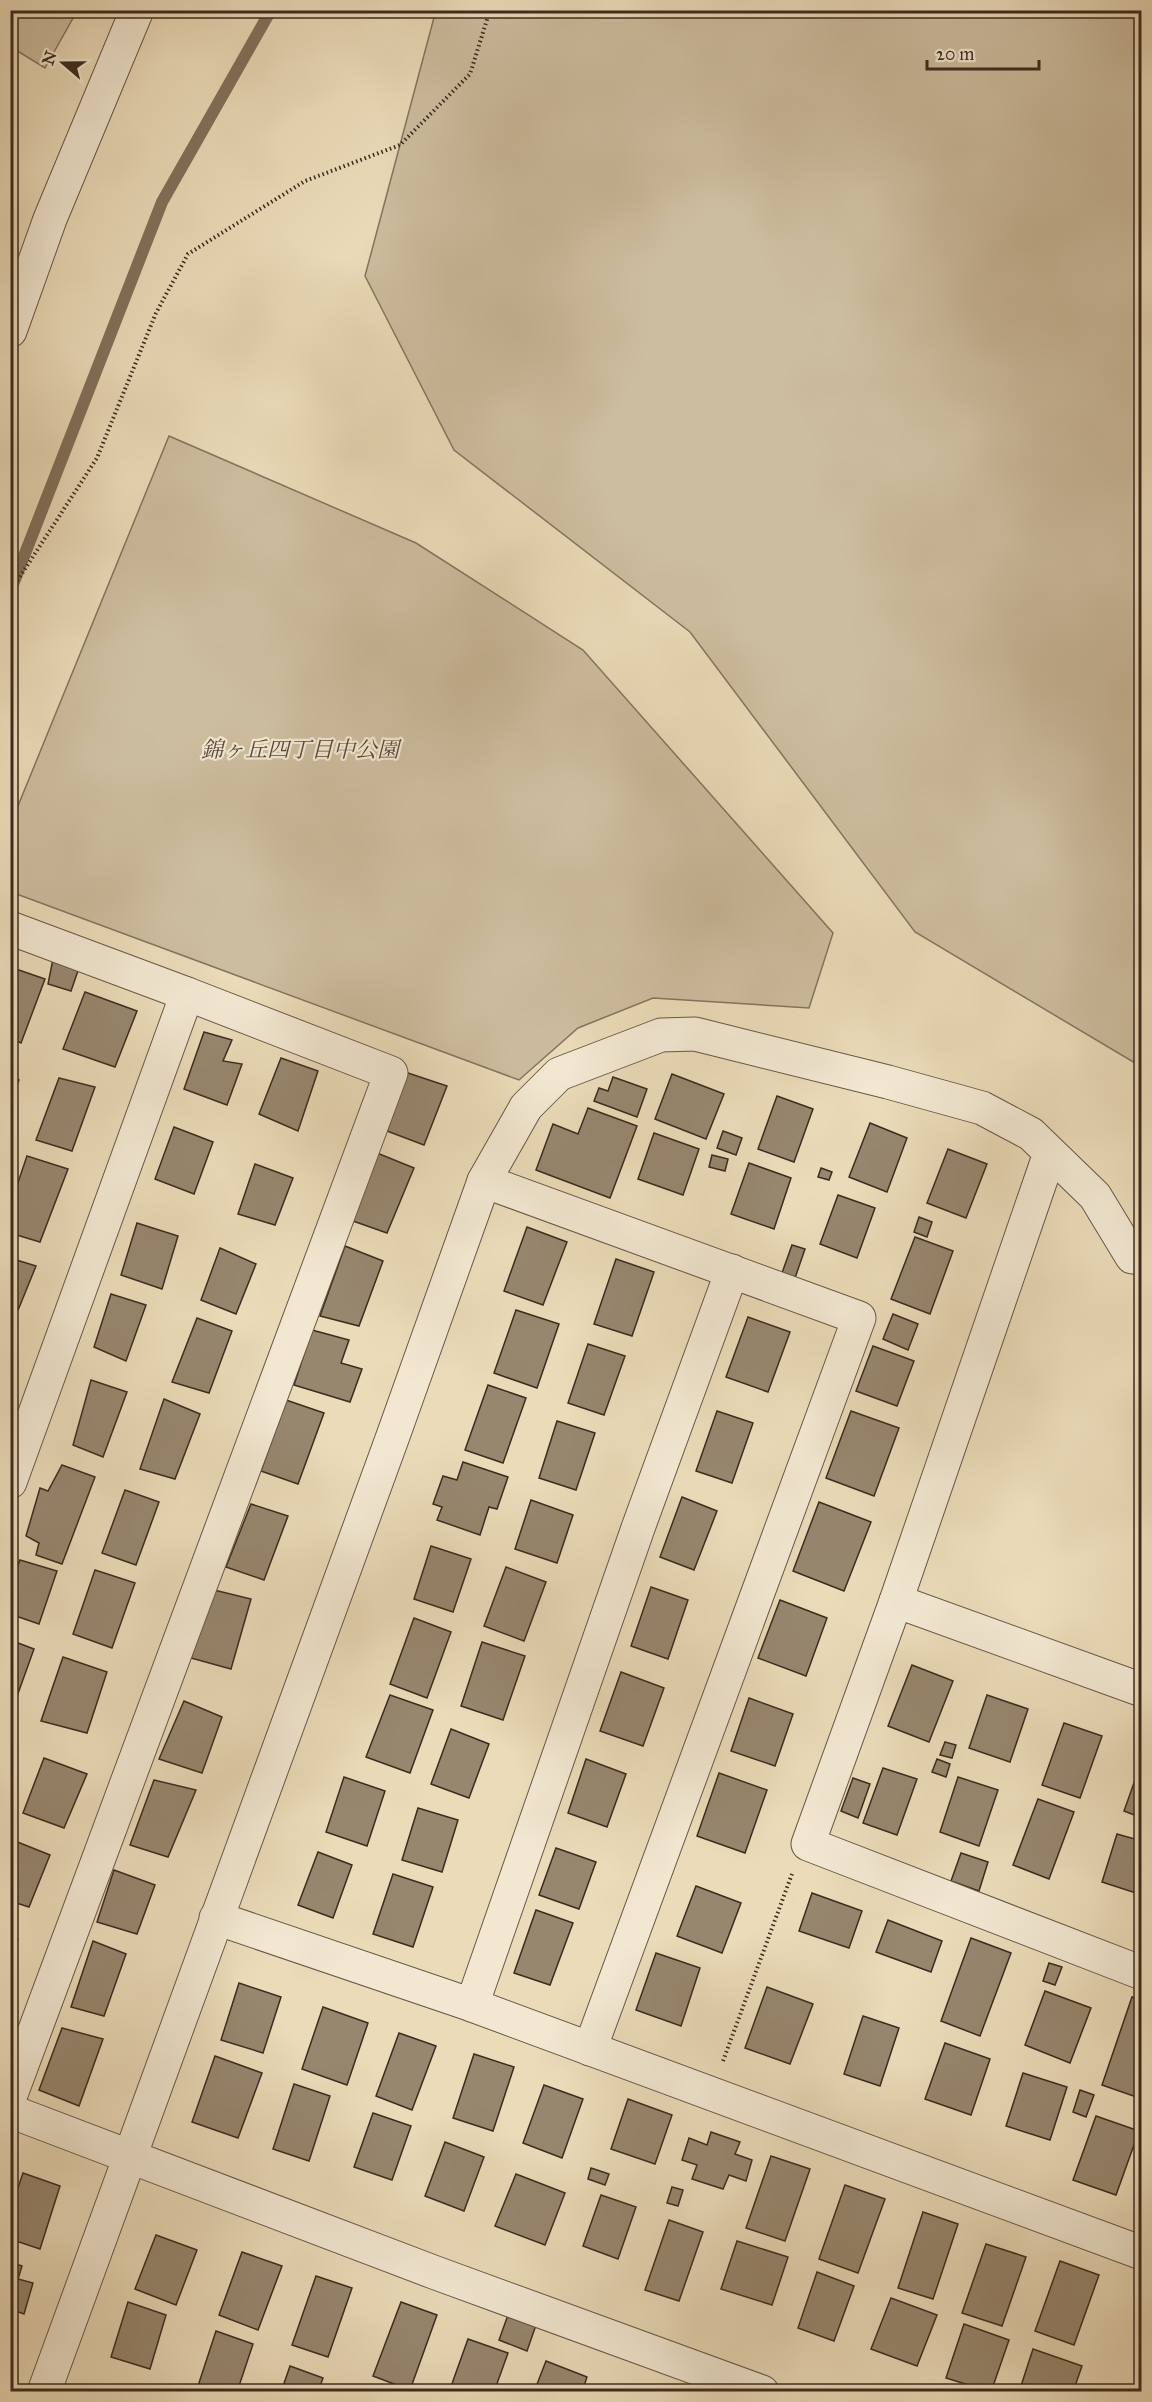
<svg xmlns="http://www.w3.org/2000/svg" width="1152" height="2402" viewBox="0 0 1152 2402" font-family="'IM FELL Great Primer','Noto Serif JP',serif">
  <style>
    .green { fill: #cdbd9f; stroke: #84745f; stroke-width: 1.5 }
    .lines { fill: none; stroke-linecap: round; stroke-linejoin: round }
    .stream { stroke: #82715c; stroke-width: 12 }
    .building { fill: #97876f; stroke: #3c2b1f; stroke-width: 1.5 }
    .street-casing { stroke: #685746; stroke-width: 35 }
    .path { stroke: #3c2b1f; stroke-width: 4; stroke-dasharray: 1.5 3; stroke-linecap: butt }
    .street { stroke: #f2e8d2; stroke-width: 33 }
    .labels { text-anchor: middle; stroke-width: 4.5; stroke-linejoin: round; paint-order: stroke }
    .park-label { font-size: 22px; font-style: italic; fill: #594839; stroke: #f2e8d2 }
  </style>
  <rect width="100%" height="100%" fill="#ebdbb9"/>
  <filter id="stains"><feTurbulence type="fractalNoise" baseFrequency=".00333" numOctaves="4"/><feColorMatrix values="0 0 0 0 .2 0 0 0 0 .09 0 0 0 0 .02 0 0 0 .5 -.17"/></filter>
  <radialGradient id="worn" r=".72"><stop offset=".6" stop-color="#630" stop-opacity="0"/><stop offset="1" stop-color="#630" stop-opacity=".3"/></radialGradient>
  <g class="green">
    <path d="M 436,10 L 1141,11 L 1141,1064 L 1135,1063 L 915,932 L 690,632 L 454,450 L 365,276 Z"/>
    <path d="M 10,11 L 77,11 L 45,68 L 11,47 Z"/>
    <path d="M 169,436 L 416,543 L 583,650 L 833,933 L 809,1008 L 653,998 L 578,1028 L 519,1080 L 11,892 L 11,823 Z"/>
  </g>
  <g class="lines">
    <path class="stream" d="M 10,592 L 162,202 L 271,10"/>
  </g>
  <g class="building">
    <path d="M 54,954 L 81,962 L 71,991 L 48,984 Z"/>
    <path d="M 10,967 L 45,979 L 21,1043 L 10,1038 Z"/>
    <path d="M 85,992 L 137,1011 L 115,1067 L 63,1049 Z"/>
    <path d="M 204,1032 L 232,1040 L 223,1061 L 242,1064 L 227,1105 L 184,1089 Z"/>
    <path d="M 281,1058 L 318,1071 L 298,1131 L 259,1114 Z"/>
    <path d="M 405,1072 L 447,1086 L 424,1145 L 387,1131 Z"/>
    <path d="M 672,1074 L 724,1094 L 706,1139 L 655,1119 Z"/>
    <path d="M 10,1077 L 19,1080 L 10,1102 Z"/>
    <path d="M 613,1077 L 647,1089 L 637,1117 L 594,1101 L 599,1088 L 608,1091 Z"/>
    <path d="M 59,1078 L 95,1087 L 72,1151 L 36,1140 Z"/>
    <path d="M 777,1096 L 813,1109 L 794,1162 L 758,1149 Z"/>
    <path d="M 588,1108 L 637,1126 L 610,1198 L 536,1170 L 553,1124 L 578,1134 Z"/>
    <path d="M 870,1123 L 907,1138 L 887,1192 L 849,1177 Z"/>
    <path d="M 174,1127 L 213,1142 L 194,1194 L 155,1179 Z"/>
    <path d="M 723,1131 L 742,1138 L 736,1155 L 717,1148 Z"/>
    <path d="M 654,1133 L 699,1149 L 683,1195 L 638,1179 Z"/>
    <path d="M 948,1149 L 987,1164 L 966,1218 L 927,1203 Z"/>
    <path d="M 377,1153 L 414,1168 L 387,1233 L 353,1221 Z"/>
    <path d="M 712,1155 L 728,1159 L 725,1171 L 709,1167 Z"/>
    <path d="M 27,1156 L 68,1169 L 40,1242 L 10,1233 L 10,1206 Z"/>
    <path d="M 749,1163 L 791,1178 L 774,1229 L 731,1214 Z"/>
    <path d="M 255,1164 L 293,1178 L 275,1225 L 238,1214 Z"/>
    <path d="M 821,1168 L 832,1172 L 829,1180 L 818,1177 Z"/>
    <path d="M 838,1195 L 875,1208 L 857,1258 L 820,1244 Z"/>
    <path d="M 919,1217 L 932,1222 L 927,1237 L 914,1232 Z"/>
    <path d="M 137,1223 L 178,1236 L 162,1289 L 121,1275 Z"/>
    <path d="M 527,1227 L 567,1242 L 543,1305 L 504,1291 Z"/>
    <path d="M 915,1237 L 953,1251 L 930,1314 L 891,1299 Z"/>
    <path d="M 792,1245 L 805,1249 L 795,1278 L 782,1273 Z"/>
    <path d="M 345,1246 L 383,1261 L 359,1326 L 320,1316 Z"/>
    <path d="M 220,1248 L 256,1264 L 236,1314 L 201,1300 Z"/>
    <path d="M 10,1258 L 36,1266 L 10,1330 Z"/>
    <path d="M 616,1259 L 654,1272 L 632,1336 L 594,1324 Z"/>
    <path d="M 111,1294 L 146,1305 L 126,1361 L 94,1347 Z"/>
    <path d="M 516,1310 L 559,1324 L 537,1388 L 494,1373 Z"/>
    <path d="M 893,1314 L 918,1324 L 908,1350 L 883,1339 Z"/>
    <path d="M 748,1317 L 790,1332 L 768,1392 L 726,1377 Z"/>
    <path d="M 197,1318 L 232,1331 L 209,1393 L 172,1382 Z"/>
    <path d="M 312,1330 L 349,1340 L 341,1363 L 362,1369 L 350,1402 L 294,1385 Z"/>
    <path d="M 588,1344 L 625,1356 L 604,1415 L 568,1403 Z"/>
    <path d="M 873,1346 L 914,1361 L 897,1406 L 856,1391 Z"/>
    <path d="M 91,1380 L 127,1392 L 103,1457 L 73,1445 Z"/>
    <path d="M 488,1385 L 526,1398 L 503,1463 L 465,1450 Z"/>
    <path d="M 164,1399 L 200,1414 L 175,1479 L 140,1469 Z"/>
    <path d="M 286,1400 L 324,1413 L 298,1484 L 261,1471 Z"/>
    <path d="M 717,1411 L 753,1423 L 732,1483 L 696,1471 Z"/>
    <path d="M 851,1411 L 899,1428 L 874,1496 L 826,1478 Z"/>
    <path d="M 557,1421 L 595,1433 L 576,1490 L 539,1478 Z"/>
    <path d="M 463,1462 L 508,1477 L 497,1509 L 489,1507 L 480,1535 L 437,1520 L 442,1507 L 433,1504 L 443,1476 L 457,1480 Z"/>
    <path d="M 62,1465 L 95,1477 L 62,1564 L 36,1555 L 39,1543 L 26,1536 L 40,1488 L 48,1491 Z"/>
    <path d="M 125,1490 L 159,1502 L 136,1565 L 102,1553 Z"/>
    <path d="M 682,1497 L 717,1511 L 694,1570 L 660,1557 Z"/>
    <path d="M 531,1500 L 573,1515 L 557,1563 L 515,1549 Z"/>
    <path d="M 819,1502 L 871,1522 L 844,1591 L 793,1571 Z"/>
    <path d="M 251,1504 L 288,1516 L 264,1580 L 226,1567 Z"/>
    <path d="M 431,1546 L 471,1559 L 453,1612 L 414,1599 Z"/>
    <path d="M 20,1560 L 57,1571 L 39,1624 L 10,1614 L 10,1586 Z"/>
    <path d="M 506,1567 L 546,1582 L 524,1641 L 484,1626 Z"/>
    <path d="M 95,1570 L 135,1583 L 112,1648 L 73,1634 Z"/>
    <path d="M 651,1587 L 688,1600 L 668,1659 L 631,1646 Z"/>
    <path d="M 214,1590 L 251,1599 L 231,1669 L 191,1658 Z"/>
    <path d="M 780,1600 L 827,1618 L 806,1676 L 758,1658 Z"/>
    <path d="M 414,1618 L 451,1632 L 427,1698 L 390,1684 Z"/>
    <path d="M 10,1640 L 34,1649 L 11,1713 L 10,1713 Z"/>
    <path d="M 482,1642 L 525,1656 L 503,1720 L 461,1706 Z"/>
    <path d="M 63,1657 L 107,1672 L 87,1733 L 41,1721 Z"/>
    <path d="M 912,1665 L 953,1681 L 929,1742 L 888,1726 Z"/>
    <path d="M 621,1672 L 664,1688 L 643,1746 L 600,1731 Z"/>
    <path d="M 390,1695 L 433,1710 L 410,1773 L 366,1757 Z"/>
    <path d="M 987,1695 L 1028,1709 L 1010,1762 L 969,1748 Z"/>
    <path d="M 749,1698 L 793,1714 L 775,1766 L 731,1751 Z"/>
    <path d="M 184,1701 L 222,1717 L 202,1773 L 159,1759 Z"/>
    <path d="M 1064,1723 L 1102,1736 L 1080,1798 L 1042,1785 Z"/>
    <path d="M 451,1729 L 489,1744 L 469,1798 L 431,1784 Z"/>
    <path d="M 945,1742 L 956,1745 L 952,1758 L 940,1755 Z"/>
    <path d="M 44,1758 L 87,1774 L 64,1828 L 23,1813 Z"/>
    <path d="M 586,1759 L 626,1774 L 607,1827 L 568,1813 Z"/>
    <path d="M 937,1759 L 950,1764 L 946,1777 L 932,1772 Z"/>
    <path d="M 1141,1763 L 1142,1763 L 1142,1818 L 1124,1811 Z"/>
    <path d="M 883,1768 L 917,1779 L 897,1835 L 863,1823 Z"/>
    <path d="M 719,1773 L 767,1790 L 745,1853 L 697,1836 Z"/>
    <path d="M 344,1777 L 385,1791 L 367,1846 L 326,1832 Z"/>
    <path d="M 958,1777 L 998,1790 L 979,1846 L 940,1832 Z"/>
    <path d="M 853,1778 L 870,1784 L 858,1818 L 841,1811 Z"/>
    <path d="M 154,1780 L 196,1790 L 168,1857 L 130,1845 Z"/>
    <path d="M 1038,1799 L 1074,1812 L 1049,1879 L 1013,1865 Z"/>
    <path d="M 418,1808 L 458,1820 L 442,1872 L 402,1860 Z"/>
    <path d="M 1117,1834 L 1142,1841 L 1142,1895 L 1102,1882 Z"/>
    <path d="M 10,1839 L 50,1855 L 29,1907 L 10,1901 Z"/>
    <path d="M 556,1848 L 596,1862 L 579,1909 L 539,1895 Z"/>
    <path d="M 318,1852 L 352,1865 L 333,1918 L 298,1905 Z"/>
    <path d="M 961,1853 L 988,1862 L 979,1891 L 951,1881 Z"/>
    <path d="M 114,1870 L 155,1885 L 137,1934 L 97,1922 Z"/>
    <path d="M 393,1874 L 433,1887 L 413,1947 L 373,1934 Z"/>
    <path d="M 696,1886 L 741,1903 L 722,1953 L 677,1936 Z"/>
    <path d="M 812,1893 L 862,1911 L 849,1948 L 799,1931 Z"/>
    <path d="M 536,1910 L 573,1923 L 550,1985 L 514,1973 Z"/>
    <path d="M 888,1920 L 942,1941 L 931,1972 L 876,1952 Z"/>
    <path d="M 10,1936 L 18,1939 L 10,1954 Z"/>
    <path d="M 971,1938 L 1011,1953 L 980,2036 L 941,2021 Z"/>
    <path d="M 93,1941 L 126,1954 L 104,2016 L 71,2007 Z"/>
    <path d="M 656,1953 L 700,1968 L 681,2026 L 636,2010 Z"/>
    <path d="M 1049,1963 L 1062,1967 L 1055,1985 L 1043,1981 Z"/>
    <path d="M 239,1983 L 281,1997 L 263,2053 L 221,2040 Z"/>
    <path d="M 767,1987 L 813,2004 L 790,2064 L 745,2048 Z"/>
    <path d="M 1045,1991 L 1091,2008 L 1070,2063 L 1025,2045 Z"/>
    <path d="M 1132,1997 L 1142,2000 L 1142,2099 L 1102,2085 Z"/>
    <path d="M 323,2007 L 368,2023 L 347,2085 L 302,2069 Z"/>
    <path d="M 863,2016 L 899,2028 L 880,2086 L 844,2074 Z"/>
    <path d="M 62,2028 L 103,2039 L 79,2106 L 39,2090 Z"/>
    <path d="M 399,2033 L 436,2046 L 412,2110 L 376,2096 Z"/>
    <path d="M 945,2043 L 990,2059 L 971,2115 L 925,2099 Z"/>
    <path d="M 474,2054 L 514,2067 L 493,2131 L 453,2118 Z"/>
    <path d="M 215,2056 L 262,2073 L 238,2138 L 192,2122 Z"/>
    <path d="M 1023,2073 L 1067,2087 L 1050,2140 L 1006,2126 Z"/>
    <path d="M 294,2084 L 330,2096 L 309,2161 L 273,2149 Z"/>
    <path d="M 544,2085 L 583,2099 L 562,2158 L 523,2143 Z"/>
    <path d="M 1080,2090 L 1094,2095 L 1086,2117 L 1073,2112 Z"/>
    <path d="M 628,2099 L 672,2115 L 655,2164 L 611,2149 Z"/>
    <path d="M 373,2113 L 411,2126 L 392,2180 L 354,2167 Z"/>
    <path d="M 1096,2116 L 1139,2131 L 1116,2195 L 1073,2180 Z"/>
    <path d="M 711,2132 L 740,2142 L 735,2154 L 752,2160 L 746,2181 L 729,2175 L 723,2189 L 692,2179 L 697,2165 L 682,2160 L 689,2138 L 707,2145 Z"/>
    <path d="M 445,2142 L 484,2157 L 464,2211 L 425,2196 Z"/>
    <path d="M 771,2156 L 810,2169 L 785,2241 L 746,2228 Z"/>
    <path d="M 591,2168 L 609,2174 L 605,2185 L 588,2179 Z"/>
    <path d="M 23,2173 L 60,2186 L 40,2249 L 10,2239 L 10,2211 Z"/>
    <path d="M 516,2174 L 565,2193 L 545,2245 L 495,2226 Z"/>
    <path d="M 845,2185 L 885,2199 L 858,2273 L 819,2259 Z"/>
    <path d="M 672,2187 L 683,2190 L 678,2206 L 667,2203 Z"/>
    <path d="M 601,2195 L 636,2207 L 618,2259 L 583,2246 Z"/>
    <path d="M 923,2212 L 958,2224 L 933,2299 L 898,2288 Z"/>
    <path d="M 669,2220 L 703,2232 L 679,2301 L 645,2290 Z"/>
    <path d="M 156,2235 L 197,2250 L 176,2305 L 135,2289 Z"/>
    <path d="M 737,2241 L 788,2257 L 772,2305 L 721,2289 Z"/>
    <path d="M 986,2244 L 1026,2257 L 1002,2326 L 962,2313 Z"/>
    <path d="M 242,2252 L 282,2266 L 258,2330 L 219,2315 Z"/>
    <path d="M 1060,2261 L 1099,2275 L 1074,2345 L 1035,2331 Z"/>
    <path d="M 10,2262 L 22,2266 L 18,2279 L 33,2283 L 24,2314 L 10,2309 Z"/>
    <path d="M 817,2272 L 854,2286 L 834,2341 L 798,2328 Z"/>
    <path d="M 316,2276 L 352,2288 L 328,2357 L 292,2345 Z"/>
    <path d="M 891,2298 L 937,2315 L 917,2366 L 871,2349 Z"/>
    <path d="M 128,2302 L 166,2315 L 150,2369 L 111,2357 Z"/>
    <path d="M 401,2302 L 437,2315 L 410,2390 L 373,2376 Z"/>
    <path d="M 508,2315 L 536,2325 L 527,2351 L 499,2340 Z"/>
    <path d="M 964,2324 L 1009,2340 L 991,2392 L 946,2378 Z"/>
    <path d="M 216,2331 L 253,2344 L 237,2392 L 196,2392 Z"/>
    <path d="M 468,2339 L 508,2353 L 494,2392 L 449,2392 Z"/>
    <path d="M 1033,2349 L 1082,2366 L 1073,2392 L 1019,2392 Z"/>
    <path d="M 546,2361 L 587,2377 L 582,2392 L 534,2392 Z"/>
    <path d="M 290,2366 L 323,2378 L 318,2392 L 281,2392 Z"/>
  </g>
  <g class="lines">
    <defs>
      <g id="street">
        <path d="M 10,331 L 50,219 L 137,10"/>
        <path d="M 10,928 L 187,994 L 10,1482"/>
        <path d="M 1050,1153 L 896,1601 L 1142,1690"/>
        <path d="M 484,1181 L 859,1318 L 590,2049"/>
        <path d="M 732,1271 L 638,1528 L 472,2005 L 1142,2253"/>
        <path d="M 896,1601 L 808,1844 L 1142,1973"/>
        <path d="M 216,1918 L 472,2005"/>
        <path d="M 10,2097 L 391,1073 L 187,994"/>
        <path d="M 10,2111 L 436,2273 L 762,2392"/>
        <path d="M 44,2392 L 393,1436 L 484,1181 L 526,1107 L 559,1074 L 661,1035 L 695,1034 L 888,1082 L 982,1108 L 1031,1134 L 1095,1196 L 1132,1257 L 1142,1255"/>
      </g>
    </defs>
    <use href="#street" class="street-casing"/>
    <g class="path">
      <path d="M 10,592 L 97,458 L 156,313 L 188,254 L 305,181 L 400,145 L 470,74 L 490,10"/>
      <path d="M 723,2061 L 792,1874"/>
    </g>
    <use href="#street" class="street"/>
  </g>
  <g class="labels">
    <g class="park-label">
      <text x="300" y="757">錦ヶ丘四丁目中公園</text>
    </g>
  </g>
  <rect width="1152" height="2402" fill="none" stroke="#ebdbb9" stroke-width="36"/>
  <rect x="12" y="12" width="1128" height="2378" fill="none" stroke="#3c2b1f" stroke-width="3"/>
  <rect x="18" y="18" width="1116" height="2366" fill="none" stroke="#3c2b1f" stroke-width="1.5"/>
  <g transform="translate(63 63) rotate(290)" stroke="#f2e8d2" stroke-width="4.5" paint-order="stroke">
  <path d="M0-4.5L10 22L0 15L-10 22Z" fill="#3c2b1f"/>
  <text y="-9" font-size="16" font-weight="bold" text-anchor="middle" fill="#3c2b1f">N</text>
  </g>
  <path d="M927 60v9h112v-9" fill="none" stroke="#3c2b1f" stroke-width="3"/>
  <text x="936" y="60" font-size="18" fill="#3c2b1f" stroke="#f2e8d2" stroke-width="4.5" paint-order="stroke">20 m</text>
  <rect width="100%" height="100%" filter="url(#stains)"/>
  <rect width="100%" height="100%" fill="url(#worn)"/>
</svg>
